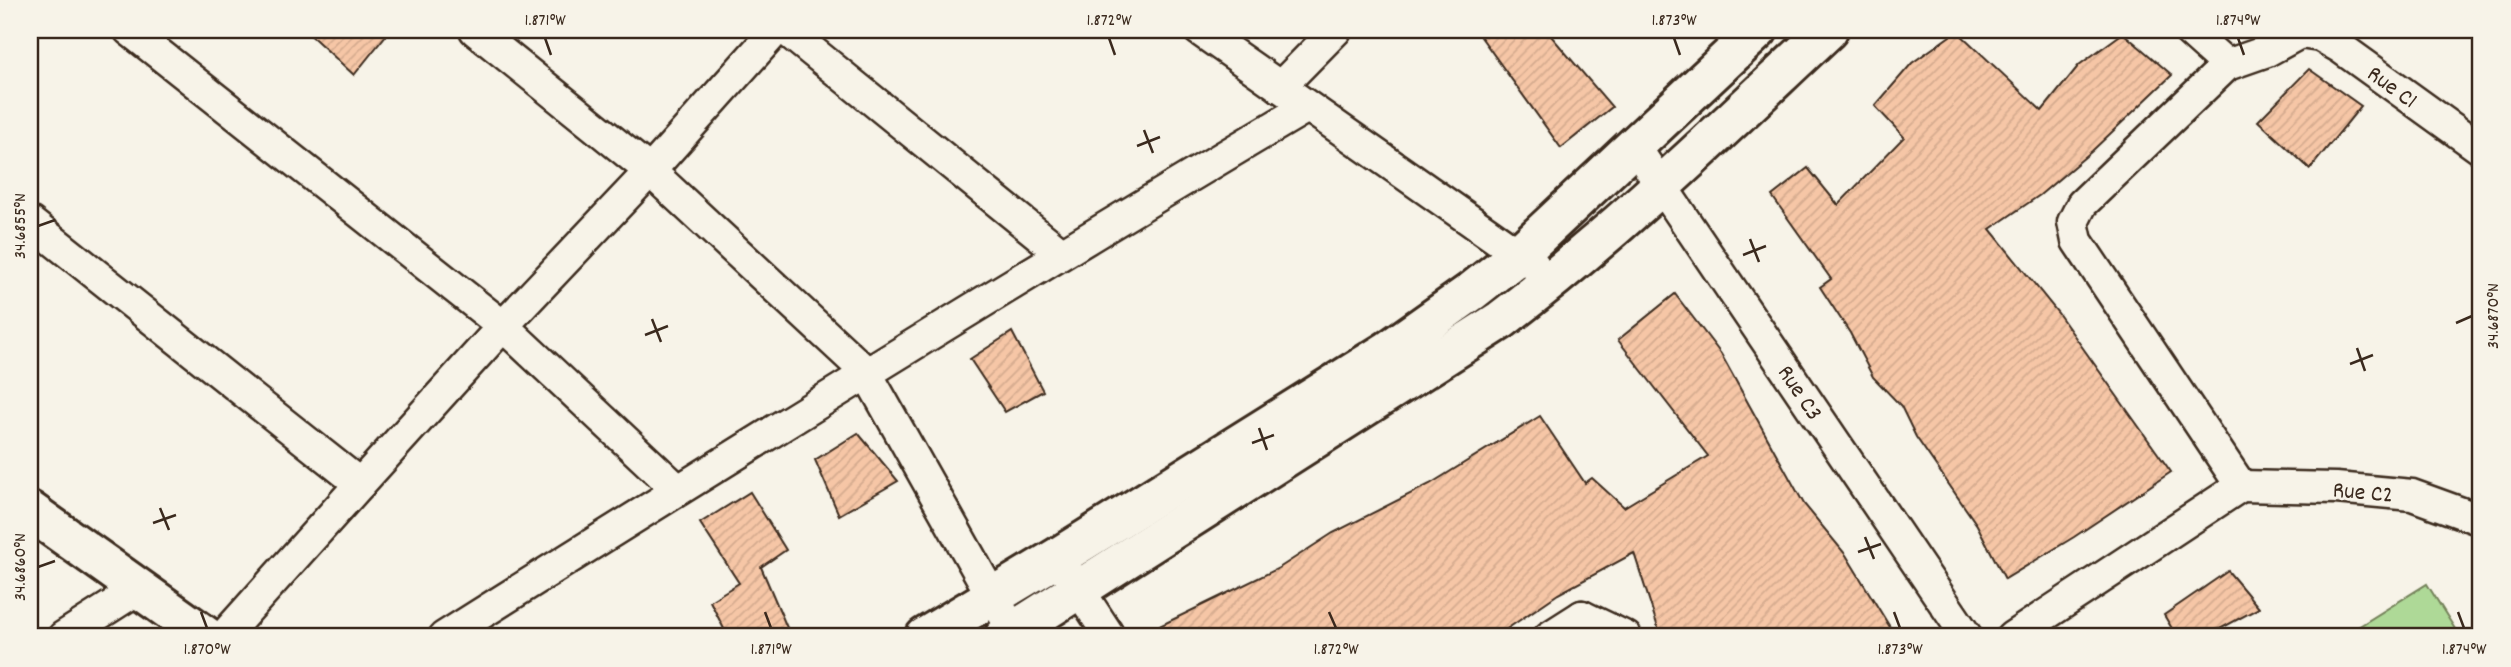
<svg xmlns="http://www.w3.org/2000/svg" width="2511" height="667" viewBox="0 0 2511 667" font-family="Dekko,sans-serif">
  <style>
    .park { fill: #aed997; stroke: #74825a; stroke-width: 2 }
    .building { fill: url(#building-hatch); stroke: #3b2a1e; stroke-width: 2 }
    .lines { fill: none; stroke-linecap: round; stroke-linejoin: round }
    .street-casing { stroke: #3b2a1e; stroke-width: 35 }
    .secondary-casing { stroke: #3b2a1e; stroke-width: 44 }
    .street { stroke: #f7f3e8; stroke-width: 30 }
    .secondary { stroke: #f7f3e8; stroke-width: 38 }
    .ticks { fill: none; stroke: #3b2a1e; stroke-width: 2.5 }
    .labels { text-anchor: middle; stroke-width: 5; stroke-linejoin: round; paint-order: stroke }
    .street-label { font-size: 24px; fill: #3b2a1e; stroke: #f7f3e8 }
    .neatline { fill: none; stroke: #3b2a1e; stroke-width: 2.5 }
    .ticks-label { font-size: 18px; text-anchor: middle; fill: #3b2a1e }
  </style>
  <defs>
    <pattern id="building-hatch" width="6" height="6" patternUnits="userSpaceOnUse" patternTransform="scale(1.75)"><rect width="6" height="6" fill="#f6c6a6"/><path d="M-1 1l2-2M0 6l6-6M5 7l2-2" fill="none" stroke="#d4aa8e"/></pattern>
  </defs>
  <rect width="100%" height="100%" fill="#f7f3e8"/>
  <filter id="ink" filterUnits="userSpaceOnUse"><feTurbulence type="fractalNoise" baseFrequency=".0143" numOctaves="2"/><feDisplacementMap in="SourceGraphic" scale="14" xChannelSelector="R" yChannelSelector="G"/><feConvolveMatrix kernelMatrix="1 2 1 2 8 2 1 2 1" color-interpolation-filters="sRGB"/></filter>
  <g filter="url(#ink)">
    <path class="park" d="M 2427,584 L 2460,637 L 2342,637 Z"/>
    <g class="building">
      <path d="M 305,30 L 390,30 L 354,75 Z"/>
      <path d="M 1476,30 L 1546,30 L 1612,107 L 1561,148 Z"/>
      <path d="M 1957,31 L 2042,111 L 2079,65 L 2123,33 L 2172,75 L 2092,151 L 2040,195 L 1990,229 L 2058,313 L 2171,472 L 2074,537 L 2005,579 L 1977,525 L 1916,437 L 1901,406 L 1873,377 L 1850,333 L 1820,287 L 1831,279 L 1772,196 L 1808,168 L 1838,205 L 1904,137 L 1875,106 L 1912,63 Z"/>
      <path d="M 2309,69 L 2361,106 L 2310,169 L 2258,121 Z"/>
      <path d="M 1675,294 L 1721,354 L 1804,504 L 1846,555 L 1896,637 L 1661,637 L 1634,553 L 1558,594 L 1495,637 L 1137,637 L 1279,568 L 1333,533 L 1430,484 L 1540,416 L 1585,483 L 1592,478 L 1624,507 L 1708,456 L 1618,340 Z"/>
      <path d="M 1012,332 L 1043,391 L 1005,412 L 970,359 Z"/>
      <path d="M 858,433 L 898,481 L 839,515 L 815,460 Z"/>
      <path d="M 750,492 L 786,550 L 761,567 L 791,637 L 728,637 L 710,601 L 739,583 L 700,523 Z"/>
      <path d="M 2228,571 L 2259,608 L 2205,637 L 2177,637 L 2164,615 Z"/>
    </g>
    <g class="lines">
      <defs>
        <g id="street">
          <path d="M 129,30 L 503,326 L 678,490"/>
          <path d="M 475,30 L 650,171 L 866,372 L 992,596 L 1014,631"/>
          <path d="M 786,30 L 1061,253"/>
          <path d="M 1199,30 L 1534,265"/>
          <path d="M 2188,30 L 2227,65"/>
          <path d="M 1280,87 L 1336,30"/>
          <path d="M 1635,147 L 1967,637"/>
          <path d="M 30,222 L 360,484"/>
          <path d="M 2241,486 L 2077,241 L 2073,222 L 2082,204 L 2227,65 L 2267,51 L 2300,33 L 2320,36 L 2341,48 L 2481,149"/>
          <path d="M 2241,486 L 2336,488 L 2412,495 L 2481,520"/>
          <path d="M 1068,573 L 1110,637"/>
          <path d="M 1582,616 L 1626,637"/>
          <path d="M 63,637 L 138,589"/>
          <path d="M 223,637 L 360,484 L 503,326 L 650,171 L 776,30"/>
          <path d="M 444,637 C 730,457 1016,279 1307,107"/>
          <path d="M 1549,637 L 1582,616"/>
          <path d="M 2012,637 L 2241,486"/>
        </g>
        <g id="secondary">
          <path d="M 30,511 L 207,637"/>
          <path d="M 925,637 L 1058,557 L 1389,350 L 1471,292 L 1518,255 L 1758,30"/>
          <path d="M 1004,637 L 1501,320 C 1617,232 1722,129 1828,30"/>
        </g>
      </defs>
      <use href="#street" class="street-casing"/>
      <use href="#secondary" class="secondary-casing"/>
      <use href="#street" class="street"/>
      <use href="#secondary" class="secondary"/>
    </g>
  </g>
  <path class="ticks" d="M 545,38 L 551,55M 1109,38 L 1115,55M 1674,38 L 1680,55M 2238,38 L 2244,55M 1144,130 L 1153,153M 1137,146 L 1160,137M 38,226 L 55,220M 1750,239 L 1759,262M 1743,255 L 1766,246M 652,319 L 661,342M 2456,323 L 2472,316M 645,335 L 668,326M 2357,348 L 2365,371M 2350,364 L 2373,355M 1259,428 L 1267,450M 1252,443 L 1274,435M 160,508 L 169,530M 153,523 L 176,515M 1865,537 L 1874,559M 1858,552 L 1881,544M 38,567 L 55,561M 201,612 L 207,628M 765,612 L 771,628M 1329,612 L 1336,628M 1894,612 L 1900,628M 2458,612 L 2464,628"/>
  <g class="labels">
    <g class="street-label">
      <text transform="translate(2393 86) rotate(36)" y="8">Rue C1</text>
      <text transform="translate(1801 392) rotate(56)" y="8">Rue C3</text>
      <text transform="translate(2363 491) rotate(5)" y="8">Rue C2</text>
    </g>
  </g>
  <rect width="2511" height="667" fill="none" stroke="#f7f3e8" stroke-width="77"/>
  <rect x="38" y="38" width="2434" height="590" class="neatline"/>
  <g class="ticks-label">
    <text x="545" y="25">1.871°W</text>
    <text x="1109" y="25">1.872°W</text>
    <text x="1674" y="25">1.873°W</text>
    <text x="2238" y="25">1.874°W</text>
    <text transform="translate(19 226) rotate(-90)" y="6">34.6855°N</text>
    <text transform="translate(2492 316) rotate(-90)" y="6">34.6870°N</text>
    <text transform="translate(19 567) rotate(-90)" y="6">34.6860°N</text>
    <text x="207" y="654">1.870°W</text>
    <text x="771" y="654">1.871°W</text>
    <text x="1336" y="654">1.872°W</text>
    <text x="1900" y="654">1.873°W</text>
    <text x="2464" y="654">1.874°W</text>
  </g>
</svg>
